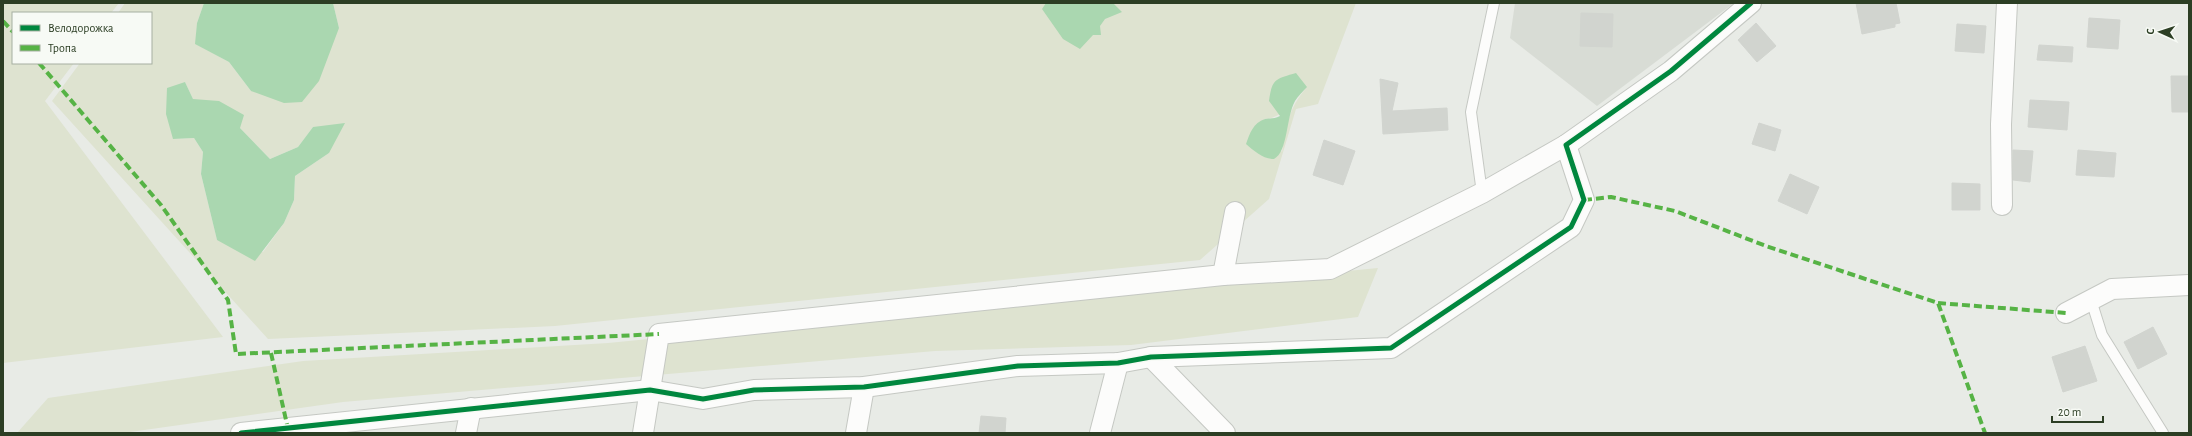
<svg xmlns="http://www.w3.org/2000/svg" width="2192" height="436" viewBox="0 0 2192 436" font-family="'Alegreya Sans',sans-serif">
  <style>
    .built { fill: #d8dcd5 }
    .green { fill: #dee3d0; fill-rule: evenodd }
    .water { fill: #aad7b0 }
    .building { fill: #d1d4cf; stroke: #d1d4cf }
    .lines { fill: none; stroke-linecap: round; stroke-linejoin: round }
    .lane-casing { stroke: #c5c8c3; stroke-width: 12 }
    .street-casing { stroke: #c5c8c3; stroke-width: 22 }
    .lane { stroke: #fcfcfb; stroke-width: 10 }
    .street { stroke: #fcfcfb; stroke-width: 20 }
    .quiet { stroke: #56b345; stroke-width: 4; stroke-dasharray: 8 4; stroke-linecap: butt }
    .cycleway-casing { stroke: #f7faf5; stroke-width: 8 }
    .cycleway { stroke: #00873e; stroke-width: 5 }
  </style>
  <rect width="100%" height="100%" fill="#e8ebe6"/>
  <path class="built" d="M 1515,3 L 1734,3 L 1597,106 L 1510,38 Z"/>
  <g class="green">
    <path d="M 3,3 L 119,3 L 111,13 L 13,13 L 13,63 L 74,63 L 45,101 L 223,337 L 3,363 Z"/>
    <path d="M 125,3 L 204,3 L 197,23 L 196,44 L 229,62 L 251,91 L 339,28 L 333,3 L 1356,3 L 1318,104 L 1296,109 L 1269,199 L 1200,260 L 555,326 L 268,339 L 52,101 L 80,63 L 151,63 L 151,13 L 118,13 ZM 185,82 L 193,99 L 240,128 L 270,159 L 298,147 L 313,127 L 329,153 L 295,176 L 294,200 L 284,223 L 263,252 L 217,240 L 201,174 L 203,152 L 194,138 L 173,139 ZM 1307,87 C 1288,109 1287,124 1282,152 L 1264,119 C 1283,119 1295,99 1307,87 Z"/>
    <path d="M 1378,268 L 1358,317 L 1131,345 L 935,351 L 343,402 L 123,433 L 17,433 L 48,398 L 303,361 L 608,343 Z"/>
  </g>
  <g class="water">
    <path d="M 204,3 L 333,3 L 339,28 L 319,81 L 302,102 L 284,103 L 251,91 L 229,62 L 195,44 L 197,23 Z"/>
    <path d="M 1046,3 L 1113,3 L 1122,12 L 1105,19 L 1100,26 L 1101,35 L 1093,35 L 1080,49 L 1063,39 L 1042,9 Z"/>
    <path d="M 1296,73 L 1307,87 C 1303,91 1298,96 1295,101 C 1286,117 1288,152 1274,159 C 1263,159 1254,151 1246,144 C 1250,133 1253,123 1265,119 C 1271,118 1274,119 1280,116 L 1269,101 C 1272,79 1275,79 1296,73 Z"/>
    <path d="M 185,82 L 193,99 L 219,101 L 244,115 L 240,128 L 270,159 L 298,147 L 313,127 L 345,123 L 329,153 L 295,176 L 294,200 L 284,223 L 255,261 L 217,240 L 201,174 L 203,152 L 194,138 L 173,139 L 166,114 L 167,88 Z"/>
  </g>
  <g class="building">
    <path d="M 1856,3 L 1896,3 L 1900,23 L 1895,24 L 1895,27 L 1862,34 Z"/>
    <path d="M 1581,13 L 1613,14 L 1612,47 L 1580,46 Z"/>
    <path d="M 2089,18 L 2120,20 L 2118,49 L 2087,47 Z"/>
    <path d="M 1756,23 L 1776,46 L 1757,62 L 1738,40 Z"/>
    <path d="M 1957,24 L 1986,26 L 1984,53 L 1955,51 Z"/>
    <path d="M 2039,45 L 2073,47 L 2072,62 L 2037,60 Z"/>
    <path d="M 2171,76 L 2189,76 L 2189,112 L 2172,112 Z"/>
    <path d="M 1380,79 L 1398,83 L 1392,111 L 1447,108 L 1448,130 L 1383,134 Z"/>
    <path d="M 2030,100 L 2069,102 L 2067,130 L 2028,127 Z"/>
    <path d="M 1759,123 L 1781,130 L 1775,151 L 1752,144 Z"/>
    <path d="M 1324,140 L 1355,151 L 1343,185 L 1313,175 Z"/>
    <path d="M 2013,150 L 2033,151 L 2030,182 L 2013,180 Z"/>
    <path d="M 2078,150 L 2116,153 L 2114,177 L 2076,175 Z"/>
    <path d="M 1790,174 L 1819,187 L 1807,214 L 1778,201 Z"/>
    <path d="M 1952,183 L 1980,184 L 1980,210 L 1952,210 Z"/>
    <path d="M 2153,327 L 2167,354 L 2138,369 L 2124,342 Z"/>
    <path d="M 2085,346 L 2097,381 L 2063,392 L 2052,357 Z"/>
    <path d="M 981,416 L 1006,418 L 1005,433 L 979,433 Z"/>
  </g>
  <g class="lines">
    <defs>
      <g id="lane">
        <path d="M 1482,193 L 1471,112 L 1494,3"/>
        <path d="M 2091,300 L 2102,335 L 2163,433"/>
      </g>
      <g id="street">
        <path d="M 2002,205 L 2001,124 L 2007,3"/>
        <path d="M 1223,275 L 1235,212"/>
        <path d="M 2066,313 L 2112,289 L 2189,285"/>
        <path d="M 1151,357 L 1225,433"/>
        <path d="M 241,433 L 650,390 L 703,399 L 754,390 L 864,387 L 1018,366 L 1118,363 L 1151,357 L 1391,348 L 1571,227 L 1584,200 L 1566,145 L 1671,71 L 1751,3"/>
        <path d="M 466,433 L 471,408"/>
        <path d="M 643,433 L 659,334 L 1223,275 L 1330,269 L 1482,193 L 1566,145"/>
        <path d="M 856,433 L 864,387"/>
        <path d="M 1100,433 L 1118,363"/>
      </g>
    </defs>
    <use href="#lane" class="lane-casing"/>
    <use href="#street" class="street-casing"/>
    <use href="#lane" class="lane"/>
    <use href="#street" class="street"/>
    <g class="quiet">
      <path d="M 3,21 L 13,32"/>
      <path d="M 39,63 L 161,205 L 228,300 L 236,354 L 659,334"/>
      <path d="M 1584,200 L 1611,197 L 1675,211 L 1766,246 L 1938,303 L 1985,433"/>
      <path d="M 1938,303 L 2066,313"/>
      <path d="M 271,353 L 288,429"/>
    </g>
    <defs>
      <path id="cycleway" d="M 241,433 L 650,390 L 703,399 L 754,390 L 864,387 L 1018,366 L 1118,363 L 1151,357 L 1391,348 L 1571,227 L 1584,200 L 1566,145 L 1671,71 L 1751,3"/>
    </defs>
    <use href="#cycleway" class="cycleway-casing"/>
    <use href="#cycleway" class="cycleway"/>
  </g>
  <rect width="2192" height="436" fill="none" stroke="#2c3e24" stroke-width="8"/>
  <rect x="12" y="12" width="140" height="52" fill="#f7faf5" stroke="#a6afa1"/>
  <rect x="20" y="25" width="20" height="6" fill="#00873e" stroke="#a6afa1"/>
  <text x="48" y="32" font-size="12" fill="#2c3e24">Велодорожка</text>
  <rect x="20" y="45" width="20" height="6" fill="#56b345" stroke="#a6afa1"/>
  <text x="48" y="52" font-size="12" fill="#2c3e24">Тропа</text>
  <g transform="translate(2160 32) rotate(273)" stroke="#f7faf5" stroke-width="3" paint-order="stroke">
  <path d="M0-3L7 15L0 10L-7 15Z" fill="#2c3e24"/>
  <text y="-6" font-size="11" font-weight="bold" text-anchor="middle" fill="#2c3e24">С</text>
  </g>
  <path d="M2052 416v6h51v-6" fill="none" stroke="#2c3e24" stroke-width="2"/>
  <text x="2058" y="416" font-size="12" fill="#2c3e24" stroke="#f7faf5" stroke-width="3" paint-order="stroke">20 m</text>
</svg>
